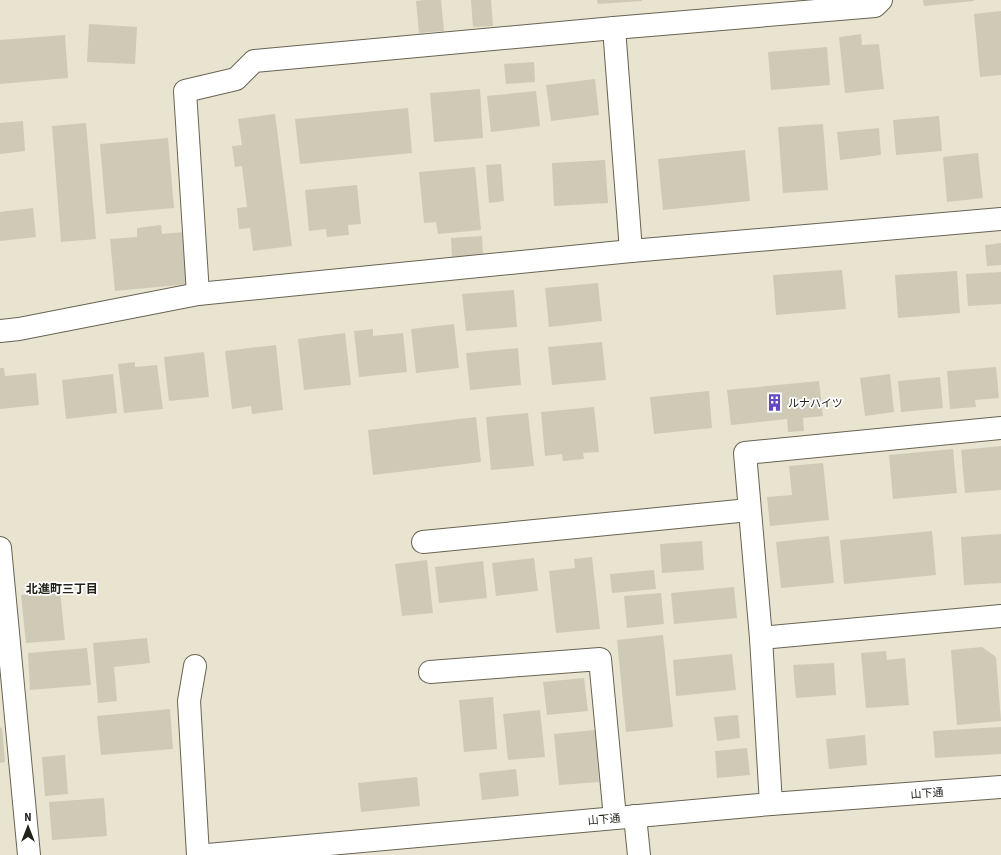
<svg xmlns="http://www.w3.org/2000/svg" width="1001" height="855" viewBox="0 0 1001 855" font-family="'Source Sans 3','Noto Sans JP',sans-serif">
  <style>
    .building { fill: #cecab6 }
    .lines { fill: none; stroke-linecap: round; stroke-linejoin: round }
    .street-casing { stroke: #686453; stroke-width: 24 }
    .secondary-casing { stroke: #686453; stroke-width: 24 }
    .street { stroke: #fff; stroke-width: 22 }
    .secondary { stroke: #fff; stroke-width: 22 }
    .labels { text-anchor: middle; stroke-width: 3.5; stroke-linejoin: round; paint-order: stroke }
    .poi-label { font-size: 11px; fill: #23221b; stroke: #fff; text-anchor: start }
    .street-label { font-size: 11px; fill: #23221b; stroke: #fff }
    .neighbourhood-label { font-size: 12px; font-weight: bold; fill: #23221b; stroke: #fff }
  </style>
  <rect width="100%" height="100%" fill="#e8e4d0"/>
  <g class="building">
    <path d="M 424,0 L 441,0 L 444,31 L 419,33 L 416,1 Z"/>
    <path d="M 471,0 L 491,0 L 493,26 L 473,27 Z"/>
    <path d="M 597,0 L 642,0 L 642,1 L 598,4 Z"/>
    <path d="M 923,0 L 974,0 L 974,1 L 924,6 Z"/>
    <path d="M 1001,11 L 1001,75 L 980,77 L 974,14 Z"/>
    <path d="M 89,24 L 137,27 L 135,64 L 87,62 Z"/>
    <path d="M 861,34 L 862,45 L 879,44 L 884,89 L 845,93 L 839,37 Z"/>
    <path d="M 65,35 L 68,78 L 0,84 L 0,40 Z"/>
    <path d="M 827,47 L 830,85 L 771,90 L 768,52 Z"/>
    <path d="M 534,62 L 535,82 L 506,84 L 504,64 Z"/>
    <path d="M 595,79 L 599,115 L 551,121 L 546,85 Z"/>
    <path d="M 480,89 L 483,138 L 434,142 L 430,93 Z"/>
    <path d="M 536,91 L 540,126 L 491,132 L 487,96 Z"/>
    <path d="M 408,108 L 412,153 L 300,164 L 295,119 Z"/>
    <path d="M 275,114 L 292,246 L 253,251 L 250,228 L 239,229 L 237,208 L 247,207 L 242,166 L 235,167 L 232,146 L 242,145 L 238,119 Z"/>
    <path d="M 939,116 L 942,151 L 896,155 L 893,120 Z"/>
    <path d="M 23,121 L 25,151 L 0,154 L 0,123 Z"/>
    <path d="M 86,123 L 96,239 L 61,242 L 52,126 Z"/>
    <path d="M 823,124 L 828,190 L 783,193 L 778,127 Z"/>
    <path d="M 879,128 L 881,155 L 840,160 L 837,132 Z"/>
    <path d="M 168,138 L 174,208 L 106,214 L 100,144 Z"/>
    <path d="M 745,150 L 750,201 L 663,210 L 658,159 Z"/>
    <path d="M 978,153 L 983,198 L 947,202 L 943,157 Z"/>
    <path d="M 605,160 L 608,203 L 554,206 L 552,163 Z"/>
    <path d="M 501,164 L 504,201 L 489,203 L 486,165 Z"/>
    <path d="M 475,167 L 481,230 L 438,234 L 436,222 L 424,223 L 419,172 Z"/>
    <path d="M 357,185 L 361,224 L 348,225 L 349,235 L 327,237 L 326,229 L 309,231 L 305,190 Z"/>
    <path d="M 33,208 L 36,237 L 0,241 L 0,212 Z"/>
    <path d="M 161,225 L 162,234 L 184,232 L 189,284 L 115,291 L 110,239 L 137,237 L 137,228 Z"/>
    <path d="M 482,236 L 483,255 L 452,257 L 451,238 Z"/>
    <path d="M 1001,243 L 1001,265 L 987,266 L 985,245 Z"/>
    <path d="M 842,270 L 846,309 L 776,315 L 773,275 Z"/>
    <path d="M 957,271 L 960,313 L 898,318 L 895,275 Z"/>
    <path d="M 1001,272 L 1001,304 L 968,306 L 966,274 Z"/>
    <path d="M 598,283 L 602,321 L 549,327 L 545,288 Z"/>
    <path d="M 514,290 L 517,327 L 466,331 L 462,294 Z"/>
    <path d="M 454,324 L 459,368 L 416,373 L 411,329 Z"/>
    <path d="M 373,329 L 373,336 L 403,333 L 407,372 L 359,377 L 354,331 Z"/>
    <path d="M 345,333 L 351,385 L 304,390 L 298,339 Z"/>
    <path d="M 602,342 L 606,380 L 552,385 L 548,347 Z"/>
    <path d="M 276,345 L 283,410 L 252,414 L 251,406 L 232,409 L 225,351 Z"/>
    <path d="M 518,348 L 521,385 L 470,390 L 466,353 Z"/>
    <path d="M 204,352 L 209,397 L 169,401 L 164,357 Z"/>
    <path d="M 135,362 L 135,367 L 157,365 L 163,409 L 124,413 L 118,364 Z"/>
    <path d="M 996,367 L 999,398 L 975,400 L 976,407 L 950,409 L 947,371 Z"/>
    <path d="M 0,368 L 4,368 L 5,376 L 36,373 L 39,405 L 0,409 Z"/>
    <path d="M 113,374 L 117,413 L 66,419 L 62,380 Z"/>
    <path d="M 890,374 L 894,412 L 865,416 L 860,378 Z"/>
    <path d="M 940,377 L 943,408 L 901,412 L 898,381 Z"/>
    <path d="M 819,381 L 823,416 L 803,418 L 804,431 L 788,432 L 787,419 L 731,425 L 727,390 Z"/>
    <path d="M 709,391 L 712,428 L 654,434 L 650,397 Z"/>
    <path d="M 594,407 L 599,452 L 583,453 L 584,459 L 563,461 L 562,454 L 545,456 L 541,412 Z"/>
    <path d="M 528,413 L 534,466 L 491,470 L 486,417 Z"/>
    <path d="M 476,417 L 481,462 L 373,475 L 368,430 Z"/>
    <path d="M 1001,446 L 1001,490 L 965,493 L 961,450 Z"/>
    <path d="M 953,449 L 957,493 L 893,499 L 889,455 Z"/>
    <path d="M 823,463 L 829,520 L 770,526 L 767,497 L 792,495 L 789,466 Z"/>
    <path d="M 932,531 L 936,575 L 844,584 L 840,540 Z"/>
    <path d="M 1001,534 L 1001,583 L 964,585 L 961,537 Z"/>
    <path d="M 829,536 L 834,583 L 781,588 L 776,542 Z"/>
    <path d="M 702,541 L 704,570 L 662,573 L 660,544 Z"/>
    <path d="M 592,557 L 600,629 L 556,633 L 549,571 L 575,568 L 574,559 Z"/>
    <path d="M 534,558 L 538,591 L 496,596 L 492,563 Z"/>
    <path d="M 427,560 L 433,613 L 402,616 L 395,564 Z"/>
    <path d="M 483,561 L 487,598 L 439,603 L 435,567 Z"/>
    <path d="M 654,570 L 656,589 L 612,593 L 610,574 Z"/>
    <path d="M 734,587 L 737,618 L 674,624 L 671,593 Z"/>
    <path d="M 60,591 L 65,640 L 26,643 L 21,595 Z"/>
    <path d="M 661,593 L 664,624 L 627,628 L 624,596 Z"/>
    <path d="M 663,635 L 673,727 L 626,732 L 617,640 Z"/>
    <path d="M 147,638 L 150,663 L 114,667 L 117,701 L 98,703 L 93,643 Z"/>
    <path d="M 982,647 L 996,657 L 1001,721 L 957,725 L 951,650 Z"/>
    <path d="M 87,648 L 91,685 L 30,690 L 28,653 Z"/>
    <path d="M 886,651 L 887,660 L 905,658 L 909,705 L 866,708 L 861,653 Z"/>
    <path d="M 732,654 L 736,690 L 676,696 L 673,660 Z"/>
    <path d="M 834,663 L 836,695 L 796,698 L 793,665 Z"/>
    <path d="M 584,678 L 588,711 L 547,715 L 543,682 Z"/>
    <path d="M 493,697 L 497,749 L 464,752 L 459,700 Z"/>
    <path d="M 170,709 L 173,749 L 101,755 L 97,716 Z"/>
    <path d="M 540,710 L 545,757 L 508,760 L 503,714 Z"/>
    <path d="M 738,715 L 740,738 L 717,741 L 714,717 Z"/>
    <path d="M 2,727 L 5,762 L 0,763 L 0,728 Z"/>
    <path d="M 1001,727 L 1001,754 L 935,758 L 933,731 Z"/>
    <path d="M 595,730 L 599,782 L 559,785 L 554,734 Z"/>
    <path d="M 865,735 L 867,765 L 829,769 L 826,739 Z"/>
    <path d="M 747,748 L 750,775 L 717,778 L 715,751 Z"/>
    <path d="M 65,755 L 68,794 L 45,796 L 42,757 Z"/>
    <path d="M 516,769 L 519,796 L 482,800 L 479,773 Z"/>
    <path d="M 417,777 L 420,806 L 361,812 L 358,783 Z"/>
    <path d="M 104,798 L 107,836 L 52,840 L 49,802 Z"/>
  </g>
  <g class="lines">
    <defs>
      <g id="street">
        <path d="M 614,28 L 631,251"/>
        <path d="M 198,294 L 185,91 L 236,79 L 254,61 L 614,28 L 875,6 L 881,0"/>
        <path d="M 0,331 L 19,329 L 198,294 L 631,251 L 1001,219"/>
        <path d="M 423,542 L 749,510"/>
        <path d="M 0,548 L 29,855"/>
        <path d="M 761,638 L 1001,616"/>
        <path d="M 195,666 L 189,701 L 198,855"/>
        <path d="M 430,672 L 600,659 L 615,818"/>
        <path d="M 771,804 L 761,638 L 745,453 L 1001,428"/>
        <path d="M 635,816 L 639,855"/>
      </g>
      <path id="secondary" d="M 208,855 L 771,804 L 1001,787"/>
    </defs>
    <use href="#street" class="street-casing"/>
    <use href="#secondary" class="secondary-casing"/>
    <use href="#street" class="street"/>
    <use href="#secondary" class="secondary"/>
  </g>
  <defs>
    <symbol id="building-bare" viewBox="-9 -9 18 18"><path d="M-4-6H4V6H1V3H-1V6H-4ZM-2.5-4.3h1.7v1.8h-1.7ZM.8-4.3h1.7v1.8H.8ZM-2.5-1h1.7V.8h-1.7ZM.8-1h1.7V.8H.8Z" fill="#6448c0" stroke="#fff" stroke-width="2.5" paint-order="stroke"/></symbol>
  </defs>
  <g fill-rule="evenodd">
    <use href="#building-bare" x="762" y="390" width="25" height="25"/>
  </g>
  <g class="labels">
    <g class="poi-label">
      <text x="788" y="407">ルナハイツ</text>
    </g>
    <g class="street-label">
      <text transform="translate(927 793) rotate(-4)" y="4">山下通</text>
      <text transform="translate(604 819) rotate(-5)" y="4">山下通</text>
    </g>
    <g class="neighbourhood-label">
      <text x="62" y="593">北進町三丁目</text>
    </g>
  </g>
  <g transform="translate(28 827)" stroke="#ffffff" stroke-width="3" paint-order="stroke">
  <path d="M0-3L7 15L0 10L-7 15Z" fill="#23221b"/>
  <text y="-6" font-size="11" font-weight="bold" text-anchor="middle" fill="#23221b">N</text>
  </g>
</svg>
